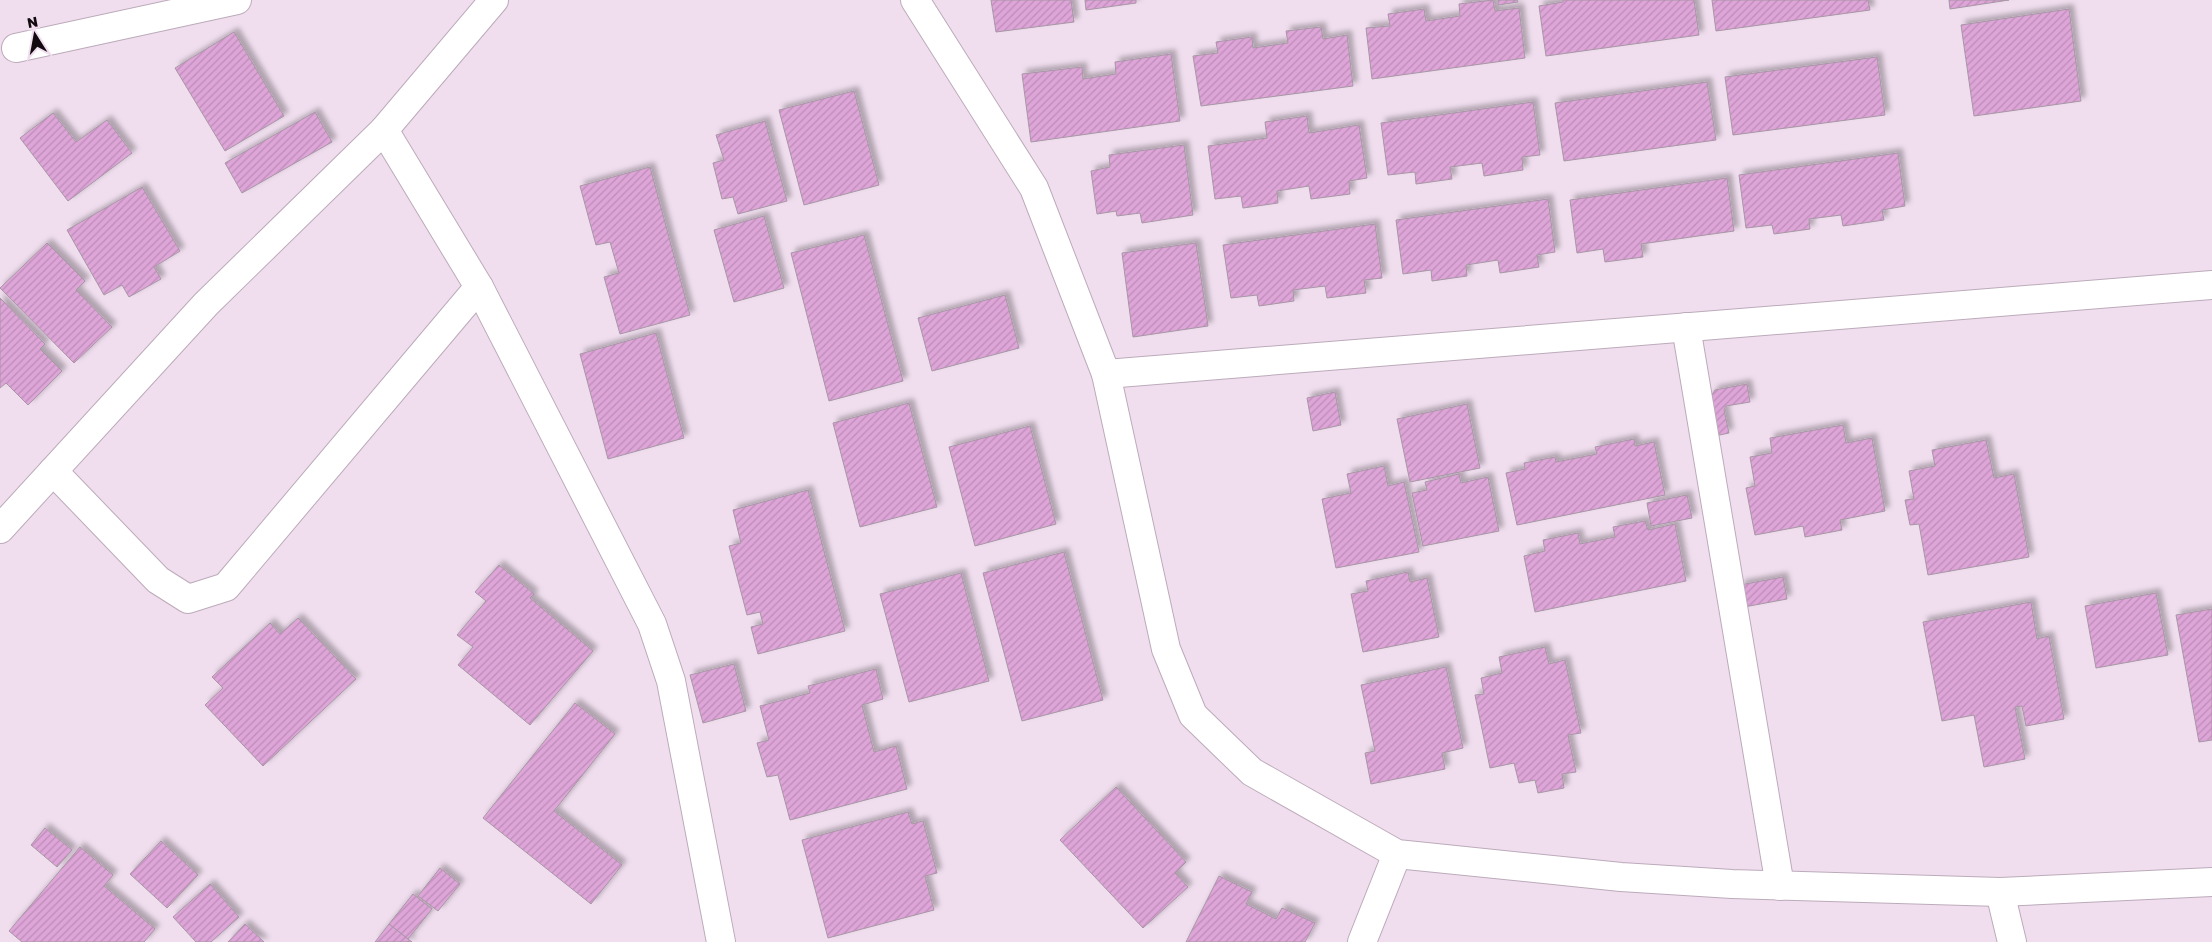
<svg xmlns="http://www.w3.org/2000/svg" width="2212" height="942" viewBox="0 0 2212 942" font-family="'Golos Text',sans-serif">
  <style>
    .building { fill: url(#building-hatch); stroke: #a796a5; filter: url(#shadow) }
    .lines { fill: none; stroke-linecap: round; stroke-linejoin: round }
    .minor-casing { stroke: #bcabba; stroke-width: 30 }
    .minor { stroke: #fff; stroke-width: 28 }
  </style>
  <defs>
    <pattern id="building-hatch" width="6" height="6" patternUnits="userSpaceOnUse" patternTransform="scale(1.25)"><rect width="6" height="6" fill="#dea5d8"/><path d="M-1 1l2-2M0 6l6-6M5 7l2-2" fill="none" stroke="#bd8db8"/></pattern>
    <filter id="shadow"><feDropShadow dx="4.5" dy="-4.5" stdDeviation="2.5" flood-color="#0004"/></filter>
  </defs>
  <rect width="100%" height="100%" fill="#f0deee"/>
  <g class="building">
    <path d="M 991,0 L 1071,0 L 1074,22 L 996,32 Z"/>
    <path d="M 1085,0 L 1136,0 L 1136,3 L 1086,10 Z"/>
    <path d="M 1493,0 L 1495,11 L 1519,8 L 1525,58 L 1372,79 L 1366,28 L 1390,26 L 1388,14 L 1424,9 L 1426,21 L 1460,16 L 1459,4 Z"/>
    <path d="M 1498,0 L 1517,0 L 1518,2 L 1498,5 Z"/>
    <path d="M 1563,0 L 1694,0 L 1699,35 L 1546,56 L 1539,6 L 1563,2 Z"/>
    <path d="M 1712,0 L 1868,0 L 1870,10 L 1716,31 Z"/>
    <path d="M 1949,0 L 2009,0 L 1950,9 Z"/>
    <path d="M 2069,9 L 2081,101 L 1974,116 L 1961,25 Z"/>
    <path d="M 1321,27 L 1323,39 L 1347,35 L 1353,86 L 1201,106 L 1193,56 L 1218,53 L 1216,42 L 1252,37 L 1253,48 L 1288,43 L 1286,31 Z"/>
    <path d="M 234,32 L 284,116 L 225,151 L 175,68 Z"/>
    <path d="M 1171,54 L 1180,121 L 1031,142 L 1022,74 L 1082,67 L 1083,79 L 1116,74 L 1115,62 Z"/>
    <path d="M 1877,57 L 1885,115 L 1733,135 L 1725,77 Z"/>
    <path d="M 1707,82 L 1716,140 L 1564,161 L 1555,103 Z"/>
    <path d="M 854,91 L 879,185 L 804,205 L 779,110 Z"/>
    <path d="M 1533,102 L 1540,155 L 1522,157 L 1523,170 L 1484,176 L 1482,163 L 1450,167 L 1452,179 L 1416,184 L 1415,172 L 1388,175 L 1381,123 Z"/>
    <path d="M 315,112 L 332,142 L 242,193 L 225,163 Z"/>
    <path d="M 53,113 L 76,142 L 107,120 L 132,153 L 68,201 L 20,138 Z"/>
    <path d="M 1307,116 L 1309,133 L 1359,125 L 1367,178 L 1349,181 L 1350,194 L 1311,199 L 1309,186 L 1277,191 L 1278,203 L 1243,208 L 1241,196 L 1215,199 L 1208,146 L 1267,138 L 1265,122 Z"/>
    <path d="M 765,121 L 787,201 L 738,214 L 733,197 L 722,199 L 713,163 L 724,160 L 716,135 Z"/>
    <path d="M 1184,145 L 1193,215 L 1142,223 L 1140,213 L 1117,216 L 1116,211 L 1097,214 L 1091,171 L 1110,167 L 1109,155 Z"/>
    <path d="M 1898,153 L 1905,206 L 1882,210 L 1884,220 L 1843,226 L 1841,215 L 1809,219 L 1810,229 L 1774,234 L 1772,225 L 1746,228 L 1739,175 Z"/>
    <path d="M 650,167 L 690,315 L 620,334 L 604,277 L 619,273 L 610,242 L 596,245 L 580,186 Z"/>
    <path d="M 1727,178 L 1734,231 L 1641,244 L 1643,257 L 1605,262 L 1603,249 L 1577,253 L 1570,200 Z"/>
    <path d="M 142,187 L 180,251 L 154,267 L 161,279 L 129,297 L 122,285 L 104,295 L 67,230 Z"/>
    <path d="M 1548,199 L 1555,252 L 1537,255 L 1539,267 L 1500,273 L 1498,260 L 1466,265 L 1467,276 L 1432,281 L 1431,270 L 1403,274 L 1396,220 Z"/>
    <path d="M 764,216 L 784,288 L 734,302 L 714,230 Z"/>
    <path d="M 1375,224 L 1382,278 L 1364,280 L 1366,293 L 1327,298 L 1325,286 L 1293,290 L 1294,301 L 1259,306 L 1257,295 L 1231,298 L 1223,245 Z"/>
    <path d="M 864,235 L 903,381 L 829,401 L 791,253 Z"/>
    <path d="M 47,243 L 85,281 L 76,290 L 112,327 L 74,363 L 0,288 Z"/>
    <path d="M 1196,243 L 1208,326 L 1133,337 L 1122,253 Z"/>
    <path d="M 1005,295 L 1019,348 L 932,371 L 918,318 Z"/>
    <path d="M 0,298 L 45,344 L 40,349 L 62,371 L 28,405 L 6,383 L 0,388 Z"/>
    <path d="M 656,333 L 684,438 L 608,459 L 580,354 Z"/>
    <path d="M 1747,384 L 1750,402 L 1726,406 L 1724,410 L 1729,433 L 1710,437 L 1703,408 L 1715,390 Z"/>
    <path d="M 1335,392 L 1341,425 L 1313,431 L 1307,398 Z"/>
    <path d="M 909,403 L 937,507 L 860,527 L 833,423 Z"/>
    <path d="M 1467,404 L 1480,468 L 1410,482 L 1397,419 Z"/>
    <path d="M 1843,425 L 1846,443 L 1872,438 L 1885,511 L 1840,520 L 1842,530 L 1805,537 L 1803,526 L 1755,535 L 1746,488 L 1755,486 L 1750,457 L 1772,453 L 1770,438 Z"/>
    <path d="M 1030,426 L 1056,524 L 975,546 L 949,447 Z"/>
    <path d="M 1634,439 L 1635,446 L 1654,442 L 1665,495 L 1517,525 L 1506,473 L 1525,469 L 1524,463 L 1555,457 L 1556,462 L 1597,454 L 1595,447 Z"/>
    <path d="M 1986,440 L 1994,478 L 2014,474 L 2029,557 L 1928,575 L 1919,524 L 1910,525 L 1905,500 L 1914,499 L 1909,471 L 1935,466 L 1932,450 Z"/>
    <path d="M 1384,466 L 1388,486 L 1404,482 L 1419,552 L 1336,568 L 1322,499 L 1351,493 L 1347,474 Z"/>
    <path d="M 1459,474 L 1461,483 L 1488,477 L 1499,531 L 1423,546 L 1412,493 L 1427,490 L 1425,482 Z"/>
    <path d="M 808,490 L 845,631 L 758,654 L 751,627 L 763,624 L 760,612 L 747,615 L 729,546 L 741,543 L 733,510 Z"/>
    <path d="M 1687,495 L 1692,518 L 1651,526 L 1647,503 Z"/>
    <path d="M 1645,521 L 1648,530 L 1675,524 L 1686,581 L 1535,612 L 1524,556 L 1545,551 L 1543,540 L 1578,533 L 1580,544 L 1615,537 L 1613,527 Z"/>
    <path d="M 1064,552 L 1103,700 L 1022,721 L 983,573 Z"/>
    <path d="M 499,565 L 534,594 L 530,598 L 593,651 L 530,725 L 458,665 L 473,647 L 457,635 L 486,601 L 475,592 Z"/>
    <path d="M 1408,572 L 1410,582 L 1427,578 L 1439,637 L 1363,652 L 1351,594 L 1368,591 L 1366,581 Z"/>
    <path d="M 961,573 L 989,681 L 909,702 L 880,594 Z"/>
    <path d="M 1783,577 L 1787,599 L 1744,607 L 1740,585 Z"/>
    <path d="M 2156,593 L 2168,655 L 2096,668 L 2085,606 Z"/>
    <path d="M 2031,602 L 2037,639 L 2049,636 L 2064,719 L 2026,726 L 2022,706 L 2015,707 L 2025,759 L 1984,767 L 1974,715 L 1942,721 L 1923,622 Z"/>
    <path d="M 2212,609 L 2212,740 L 2199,742 L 2176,615 Z"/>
    <path d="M 298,618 L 356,679 L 263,766 L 205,705 L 223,688 L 212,677 L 270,623 L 280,634 Z"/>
    <path d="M 1545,647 L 1549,664 L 1565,660 L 1581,733 L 1568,735 L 1576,772 L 1562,774 L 1564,788 L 1538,793 L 1535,780 L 1519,783 L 1514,763 L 1490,768 L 1475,695 L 1484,694 L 1481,678 L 1502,673 L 1499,657 Z"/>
    <path d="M 734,664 L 746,711 L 703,723 L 690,675 Z"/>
    <path d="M 1446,667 L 1463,748 L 1442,753 L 1445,769 L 1371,784 L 1365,753 L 1375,751 L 1361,685 Z"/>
    <path d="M 876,669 L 883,699 L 862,705 L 874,752 L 896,746 L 907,789 L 790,820 L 778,775 L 767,777 L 757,743 L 769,740 L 760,706 L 810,693 L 808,686 Z"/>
    <path d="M 575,703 L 615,734 L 554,811 L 622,865 L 591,904 L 483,818 Z"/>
    <path d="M 1116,787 L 1186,862 L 1175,873 L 1188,887 L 1143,928 L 1060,840 Z"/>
    <path d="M 908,812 L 912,824 L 923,821 L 937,873 L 925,876 L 934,910 L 828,938 L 802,840 Z"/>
    <path d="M 45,828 L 72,850 L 57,867 L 31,845 Z"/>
    <path d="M 161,841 L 198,875 L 167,908 L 130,874 Z"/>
    <path d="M 80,847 L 113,875 L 104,886 L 155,929 L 144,942 L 22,942 L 9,931 Z"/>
    <path d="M 440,868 L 460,884 L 438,911 L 418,896 Z"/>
    <path d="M 1219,876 L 1252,892 L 1246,904 L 1276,919 L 1282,908 L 1315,923 L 1305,942 L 1186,942 Z"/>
    <path d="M 210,884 L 239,917 L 211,942 L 196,942 L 173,917 Z"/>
    <path d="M 413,894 L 432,909 L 408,939 L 389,924 Z"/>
    <path d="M 245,924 L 264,942 L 228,942 Z"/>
    <path d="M 389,924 L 408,939 L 412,942 L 375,942 Z"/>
  </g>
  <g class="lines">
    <defs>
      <g id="minor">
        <path d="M 915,0 L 1034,188 L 1106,374 L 1166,649 L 1193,715 L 1252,772 L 1397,854 L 1621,877 L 1732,884 L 2000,892 L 2212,882"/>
        <path d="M 16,48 L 237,0"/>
        <path d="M 384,130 L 479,287 L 652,624 L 671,681 L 721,942"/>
        <path d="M 1686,327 L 1780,886"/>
        <path d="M 1106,374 L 2212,285"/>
        <path d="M 53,471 L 158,580 L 188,599 L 226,587 L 479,287"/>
        <path d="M 0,529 L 206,304 L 384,130 L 494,0"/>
        <path d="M 2000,892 L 2012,942"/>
        <path d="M 1362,942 L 1397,854"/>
      </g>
    </defs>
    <use href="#minor" class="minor-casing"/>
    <use href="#minor" class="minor"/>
  </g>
  <g transform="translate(35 35) rotate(349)" stroke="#f0deee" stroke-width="4" paint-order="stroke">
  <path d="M0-4L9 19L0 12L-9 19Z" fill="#110b10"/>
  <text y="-8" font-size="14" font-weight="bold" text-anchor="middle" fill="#110b10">N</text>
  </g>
</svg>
